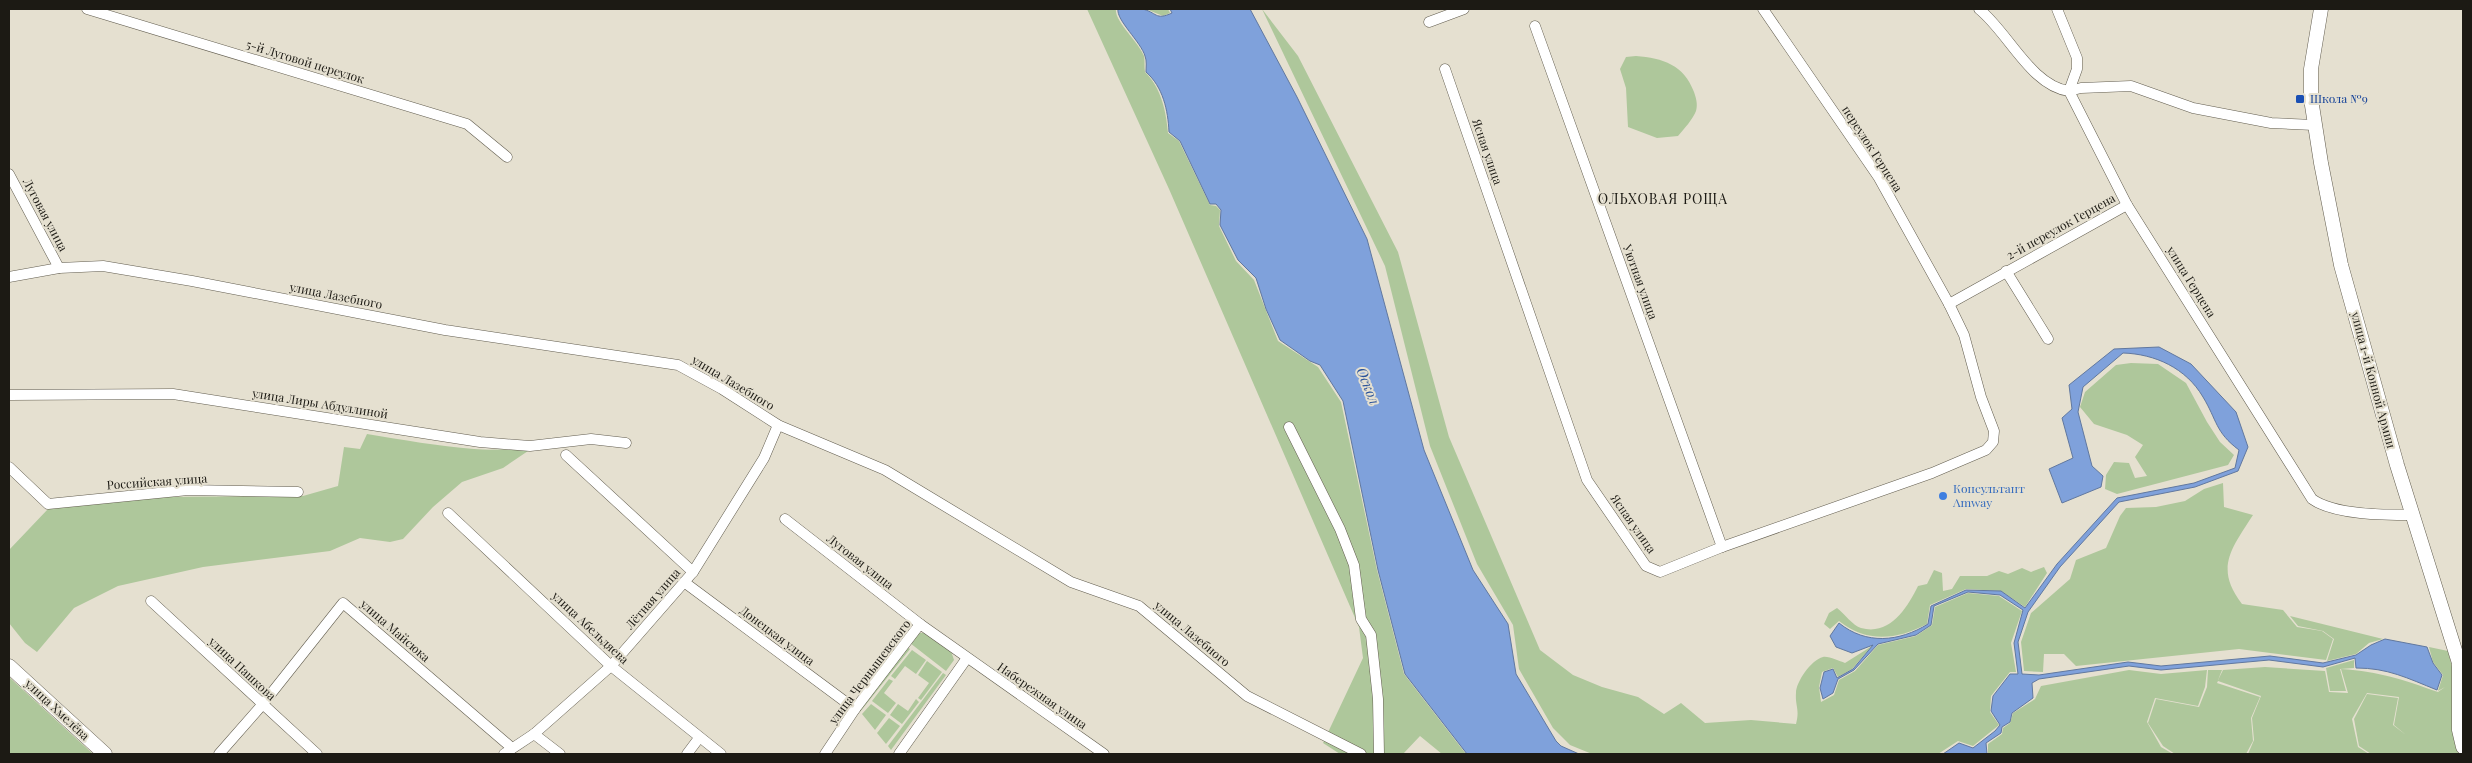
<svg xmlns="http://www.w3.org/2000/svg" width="2472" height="763" viewBox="0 0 2472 763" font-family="'Playfair Display',serif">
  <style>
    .green { fill: #aec79b }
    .water { fill: #7fa1db; stroke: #61789f }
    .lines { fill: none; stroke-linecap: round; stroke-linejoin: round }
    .minor-casing { stroke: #625d4f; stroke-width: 11 }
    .major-casing { stroke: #625d4f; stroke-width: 15 }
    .minor { stroke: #fff; stroke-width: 10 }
    .major { stroke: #fff; stroke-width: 14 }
    .transit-dot { fill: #1a4fb4; stroke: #e5e0d0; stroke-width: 2 }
    .shop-dot { fill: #3f7fe0; stroke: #e5e0d0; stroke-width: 2 }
    .labels { text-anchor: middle; stroke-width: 4; stroke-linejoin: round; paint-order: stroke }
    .street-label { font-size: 12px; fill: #1c1a14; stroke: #e5e0d0 }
    .transit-label { font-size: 12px; fill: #164399; stroke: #e5e0d0; text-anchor: start }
    .shop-label { font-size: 12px; fill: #366cbe; stroke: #e5e0d0; text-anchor: start }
    .neighbourhood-label { font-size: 14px; letter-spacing: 1px; fill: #1c1a14; stroke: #e5e0d0 }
    .water-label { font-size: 14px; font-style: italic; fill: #2b539a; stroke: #e5e0d0 }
  </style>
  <rect width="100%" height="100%" fill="#e5e0d0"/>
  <g class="green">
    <path d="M 1087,9 L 1116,9 C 1114,21 1139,42 1144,56 C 1145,61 1144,67 1145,72 C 1161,88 1166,110 1168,133 L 1179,141 L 1210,205 L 1216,206 L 1220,210 L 1219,226 L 1236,261 L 1254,280 L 1278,341 L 1318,367 L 1341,402 L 1377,570 L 1404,674 L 1466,754 L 1442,754 L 1420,736 L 1403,754 L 1340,754 L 1323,743 L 1363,658 L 1359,627 L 1169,189 Z"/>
    <path d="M 1146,9 L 1168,9 L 1170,13 L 1163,16 Z"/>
    <path d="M 1262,9 L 1298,56 L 1398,252 L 1449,437 L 1540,650 L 1573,675 L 1602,687 L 1638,697 L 1664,714 L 1681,703 L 1705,723 L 1751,720 L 1796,724 C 1800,709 1795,706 1796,693 C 1796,682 1811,660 1823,657 C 1829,656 1839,661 1845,663 L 1872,646 L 1852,669 L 1838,677 L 1833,668 L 1822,672 L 1819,687 L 1821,702 L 1834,695 L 1839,680 L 1855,671 L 1878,645 L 1916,636 L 1932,625 L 1935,607 L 1968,593 L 1999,596 L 2022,611 L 2011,643 L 2016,672 L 2010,672 L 1991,696 L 1990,712 L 1999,725 L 1973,746 L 1958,741 L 1938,754 L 1592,754 L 1570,745 L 1553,728 L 1519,669 L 1513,625 L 1477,564 L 1430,446 L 1385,266 Z"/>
    <path d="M 1636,56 C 1663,58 1684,65 1694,92 C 1696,98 1698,104 1696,111 C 1693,119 1684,129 1678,136 L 1657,138 L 1628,127 L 1626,88 L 1620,69 L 1626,57 Z"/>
    <path d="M 2131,363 L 2158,364 L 2186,383 L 2207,422 L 2220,442 L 2234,455 L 2228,465 L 2117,494 L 2105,489 L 2106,475 L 2114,462 L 2129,463 L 2135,478 L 2147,476 L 2135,457 L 2143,445 L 2127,435 L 2094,424 L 2080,407 L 2085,392 L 2116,365 Z"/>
    <path d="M 367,434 C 403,440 438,446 474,449 C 493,451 510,448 528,451 L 503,468 L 462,482 L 433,507 L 403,539 L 390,542 L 360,538 L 330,551 L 203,567 L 118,586 L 74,608 L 37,652 L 25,643 L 9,623 L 9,550 L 48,509 L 156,497 L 303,496 L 338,486 L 344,447 L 360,449 Z"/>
    <path d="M 2223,483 L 2224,507 L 2253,515 C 2232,548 2214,568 2242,604 L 2283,610 L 2297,627 L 2322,631 L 2333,639 L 2326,660 L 2239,649 L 2076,666 L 2064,654 L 2044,654 L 2043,672 L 2024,671 L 2021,642 L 2031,613 L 2070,579 L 2076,560 L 2106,548 L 2120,516 L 2126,508 L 2156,507 L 2185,501 L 2204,489 Z"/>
    <path d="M 2044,567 L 2047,573 L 2025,607 L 2001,591 L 1966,589 L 1930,605 L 1927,624 C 1897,640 1866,643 1839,621 L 1830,629 L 1824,624 L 1829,613 L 1837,608 C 1844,613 1853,626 1861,628 C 1890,636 1907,608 1918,586 L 1927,584 L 1934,570 L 1942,573 L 1943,591 L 1952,589 L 1960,576 L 1987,576 L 1999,571 L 2008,574 L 2022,568 L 2031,572 Z"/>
    <path d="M 2290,616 L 2383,639 L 2369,643 L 2356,654 L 2327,661 L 2334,639 L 2323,631 L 2298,626 Z"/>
    <path d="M 917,633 L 928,633 L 951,651 L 954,660 L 946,671 L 910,643 Z"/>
    <path d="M 905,645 L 910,649 L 860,712 L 857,708 Z"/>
    <path d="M 2429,647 L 2448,651 L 2454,675 L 2457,746 L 2459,754 L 2371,754 L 2359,746 L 2354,719 L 2367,694 L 2398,698 L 2393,725 L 2406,735 L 2394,725 L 2399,697 L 2367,693 L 2352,719 L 2358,747 L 2369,754 L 2248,754 L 2254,740 L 2252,718 L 2261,696 L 2218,681 L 2217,683 L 2260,697 L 2251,718 L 2253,741 L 2246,754 L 2175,754 L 2163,746 L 2148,723 L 2156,699 L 2199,707 L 2207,687 L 2208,670 L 2222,670 L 2218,680 L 2223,670 L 2265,667 L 2325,671 L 2329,692 L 2348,693 L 2341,669 C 2381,672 2401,679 2438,692 L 2445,687 L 2438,691 L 2443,675 L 2433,662 Z"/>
    <path d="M 912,650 L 926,660 L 916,674 L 905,666 L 895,679 L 891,676 Z"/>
    <path d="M 2354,660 L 2354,668 L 2340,669 L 2346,691 L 2330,691 L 2326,668 Z"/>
    <path d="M 927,661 L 942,672 L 921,700 L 918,698 L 929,683 L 918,675 Z"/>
    <path d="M 2129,670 L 2161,674 L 2207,670 L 2205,687 L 2198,706 L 2155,698 L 2147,722 L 2161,747 L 2173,754 L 1988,754 L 1988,744 L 2002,734 L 2003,728 L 2010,723 L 2013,713 L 2035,699 L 2041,686 Z"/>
    <path d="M 943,673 L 946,675 L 891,750 L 888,746 Z"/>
    <path d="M 9,677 L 93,754 L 9,754 Z"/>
    <path d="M 889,679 L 893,681 L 884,693 L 896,703 L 888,713 L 872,701 Z"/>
    <path d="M 916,699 L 919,702 L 902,724 L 890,715 L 898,704 L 908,711 Z"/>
    <path d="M 871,704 L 886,715 L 875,730 L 862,714 Z"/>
    <path d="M 889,718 L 900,726 L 886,744 L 877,733 Z"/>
  </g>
  <g class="water">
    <path d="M 1118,9 C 1125,9 1135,7 1142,9 C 1157,12 1155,21 1172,13 L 1170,9 L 1250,9 L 1297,97 L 1367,239 L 1424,450 L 1473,570 L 1508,624 L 1516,674 L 1556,741 L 1561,746 L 1579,754 L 1467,754 L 1405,674 L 1378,570 L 1343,401 L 1320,365 L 1310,361 L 1280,340 L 1266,309 L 1256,278 L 1238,260 L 1220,225 L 1221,210 L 1216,204 L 1210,204 L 1180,141 L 1169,132 C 1168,110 1163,87 1146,72 C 1146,67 1147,61 1145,56 C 1141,42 1116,20 1118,9 Z"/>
    <path d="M 2159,347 L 2191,364 L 2236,412 L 2248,447 L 2238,471 L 2195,487 L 2119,502 L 2060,567 L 2028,612 L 2018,642 L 2022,674 L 2039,675 L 2128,662 L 2161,666 L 2270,656 L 2323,663 L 2356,655 L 2371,645 L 2385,639 L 2427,647 L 2433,663 L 2442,675 L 2437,690 C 2407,678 2388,668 2356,668 L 2355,658 L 2323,667 L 2269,660 L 2161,670 L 2129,666 L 2039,679 L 2032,683 L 2033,698 L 2012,713 L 2010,722 L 2002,727 L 2001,733 L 1986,743 L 1987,754 L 1943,754 L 1959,743 L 1973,748 L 1995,731 L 2000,725 L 1991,711 L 1993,696 L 2010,674 L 2018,674 L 2014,643 L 2023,610 L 2000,595 L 1968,592 L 1934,606 L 1931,625 L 1916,635 L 1878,644 L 1854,670 L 1838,679 L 1833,693 L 1823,699 L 1820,688 L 1824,672 L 1833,669 L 1837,678 L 1853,669 L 1873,645 L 1852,653 L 1836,647 L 1830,636 L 1839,623 C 1866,645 1899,642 1928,624 L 1931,606 L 1966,590 L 2001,591 L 2025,608 L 2057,564 L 2117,498 L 2194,483 L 2235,468 L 2239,450 C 2215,432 2217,420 2203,397 C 2186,368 2155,354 2123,353 L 2083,387 L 2078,412 L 2092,466 L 2103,476 L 2101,487 L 2062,503 L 2049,469 L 2073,458 L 2062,418 L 2072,409 L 2069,385 L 2114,349 Z"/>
  </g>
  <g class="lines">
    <defs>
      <g id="minor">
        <path d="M 87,9 L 467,124 L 507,157"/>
        <path d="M 1979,9 C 2008,32 2031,86 2069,91 L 2127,205 L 2312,499 C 2334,515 2385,515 2413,515"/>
        <path d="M 2057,9 L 2077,58 L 2077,69 L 2069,91"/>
        <path d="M 1429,22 L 1464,9"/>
        <path d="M 1535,26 L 1722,547"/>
        <path d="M 1445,69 L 1587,480 L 1646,566 L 1660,572 L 1722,547 L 1932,473 L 1986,450 L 1993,442 L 1994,431 L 1981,397 L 1964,335 L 1949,304 L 1879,178 L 1763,9"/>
        <path d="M 2069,91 L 2081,88 L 2131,86 L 2193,108 L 2271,123 L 2314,125"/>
        <path d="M 9,174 L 59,268"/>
        <path d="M 2006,271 L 2048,339"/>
        <path d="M 9,277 L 59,268 L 103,266 L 192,281 L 445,330 L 678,365 L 722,389 L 778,425 L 885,470 L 1071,582 L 1139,606 L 1247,696 L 1361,754"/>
        <path d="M 1949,304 L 2127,205"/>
        <path d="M 9,395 L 173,394 L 480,442 L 530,446 L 591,439 L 626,443"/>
        <path d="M 1289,427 L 1340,529 L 1354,565 L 1361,619 L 1371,635 L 1378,699 L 1379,754"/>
        <path d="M 566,455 L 693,572"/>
        <path d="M 9,467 L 48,504 L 188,490 L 298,492"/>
        <path d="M 448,513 L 611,666 L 721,754"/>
        <path d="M 785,519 L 920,624"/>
        <path d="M 684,582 L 855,709"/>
        <path d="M 151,601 L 317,754"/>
        <path d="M 534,734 L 560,754"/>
        <path d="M 219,754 L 262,705 L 343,603 L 512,748"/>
        <path d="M 504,754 L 534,734 L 611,666 L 693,572 L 764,458 L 778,425"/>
        <path d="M 687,754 L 699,738"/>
        <path d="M 825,754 L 855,709 L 920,624 L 1104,754"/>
        <path d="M 899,754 L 967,658"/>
      </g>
      <g id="major">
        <path d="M 2321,9 L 2311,69 L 2311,99 L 2321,163 L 2341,265 L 2397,465 L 2459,663 L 2459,730 L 2463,747"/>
        <path d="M 9,666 L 105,754"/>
      </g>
    </defs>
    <use href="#minor" class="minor-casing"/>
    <use href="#major" class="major-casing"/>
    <use href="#minor" class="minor"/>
    <use href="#major" class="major"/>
  </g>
  <rect class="transit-dot" x="2295" y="94" width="10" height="10" rx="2.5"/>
  <circle class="shop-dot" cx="1943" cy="496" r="5"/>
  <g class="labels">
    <g class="street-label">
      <text transform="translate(305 62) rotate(17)" y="4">5-й Луговой переулок</text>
      <text transform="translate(1872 149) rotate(57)" y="4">переулок Герцена</text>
      <text transform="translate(1487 152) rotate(71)" y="4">Ясная улица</text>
      <text transform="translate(45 215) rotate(62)" y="4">Луговая улица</text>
      <text transform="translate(2061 227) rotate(-29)" y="4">2-й переулок Герцена</text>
      <text transform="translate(1640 282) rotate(70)" y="4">Уютная улица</text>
      <text transform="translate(2191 282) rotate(58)" y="4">улица Герцена</text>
      <text transform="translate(336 296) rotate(11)" y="4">улица Лазебного</text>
      <text transform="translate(2373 380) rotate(75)" y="4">улица 1-й Конной Армии</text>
      <text transform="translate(733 383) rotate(31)" y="4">улица Лазебного</text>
      <text transform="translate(320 404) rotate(9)" y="4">улица Лиры Абдуллиной</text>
      <text transform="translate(157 482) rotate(-4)" y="4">Российская улица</text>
      <text transform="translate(1633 524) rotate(55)" y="4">Ясная улица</text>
      <text transform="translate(860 562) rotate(38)" y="4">Луговая улица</text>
      <text transform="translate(653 599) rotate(-49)" y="4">Лётная улица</text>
      <text transform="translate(590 628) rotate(43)" y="4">улица Абельдяева</text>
      <text transform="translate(395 631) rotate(41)" y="4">улица Майсюка</text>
      <text transform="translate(1192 634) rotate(40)" y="4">улица Лазебного</text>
      <text transform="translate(777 636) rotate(37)" y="4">Донецкая улица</text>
      <text transform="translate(242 669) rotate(43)" y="4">улица Пашкова</text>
      <text transform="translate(870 672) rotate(-53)" y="4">улица Чернышевского</text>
      <text transform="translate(1042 696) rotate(35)" y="4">Набережная улица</text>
      <text transform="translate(57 710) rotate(43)" y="4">улица Хмелёва</text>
    </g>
    <g class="transit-label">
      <text x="2310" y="103">Школа №9</text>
    </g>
    <g class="shop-label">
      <text x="1953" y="493">Консультант<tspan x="1953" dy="14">Amway</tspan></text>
    </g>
    <g class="neighbourhood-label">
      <text x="1663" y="204">ОЛЬХОВАЯ РОЩА</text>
    </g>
    <g class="water-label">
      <text transform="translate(1368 386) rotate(68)" y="5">Оскол</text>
    </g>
  </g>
  <rect width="2472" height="763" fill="none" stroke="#1c1a14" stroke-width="20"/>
</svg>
